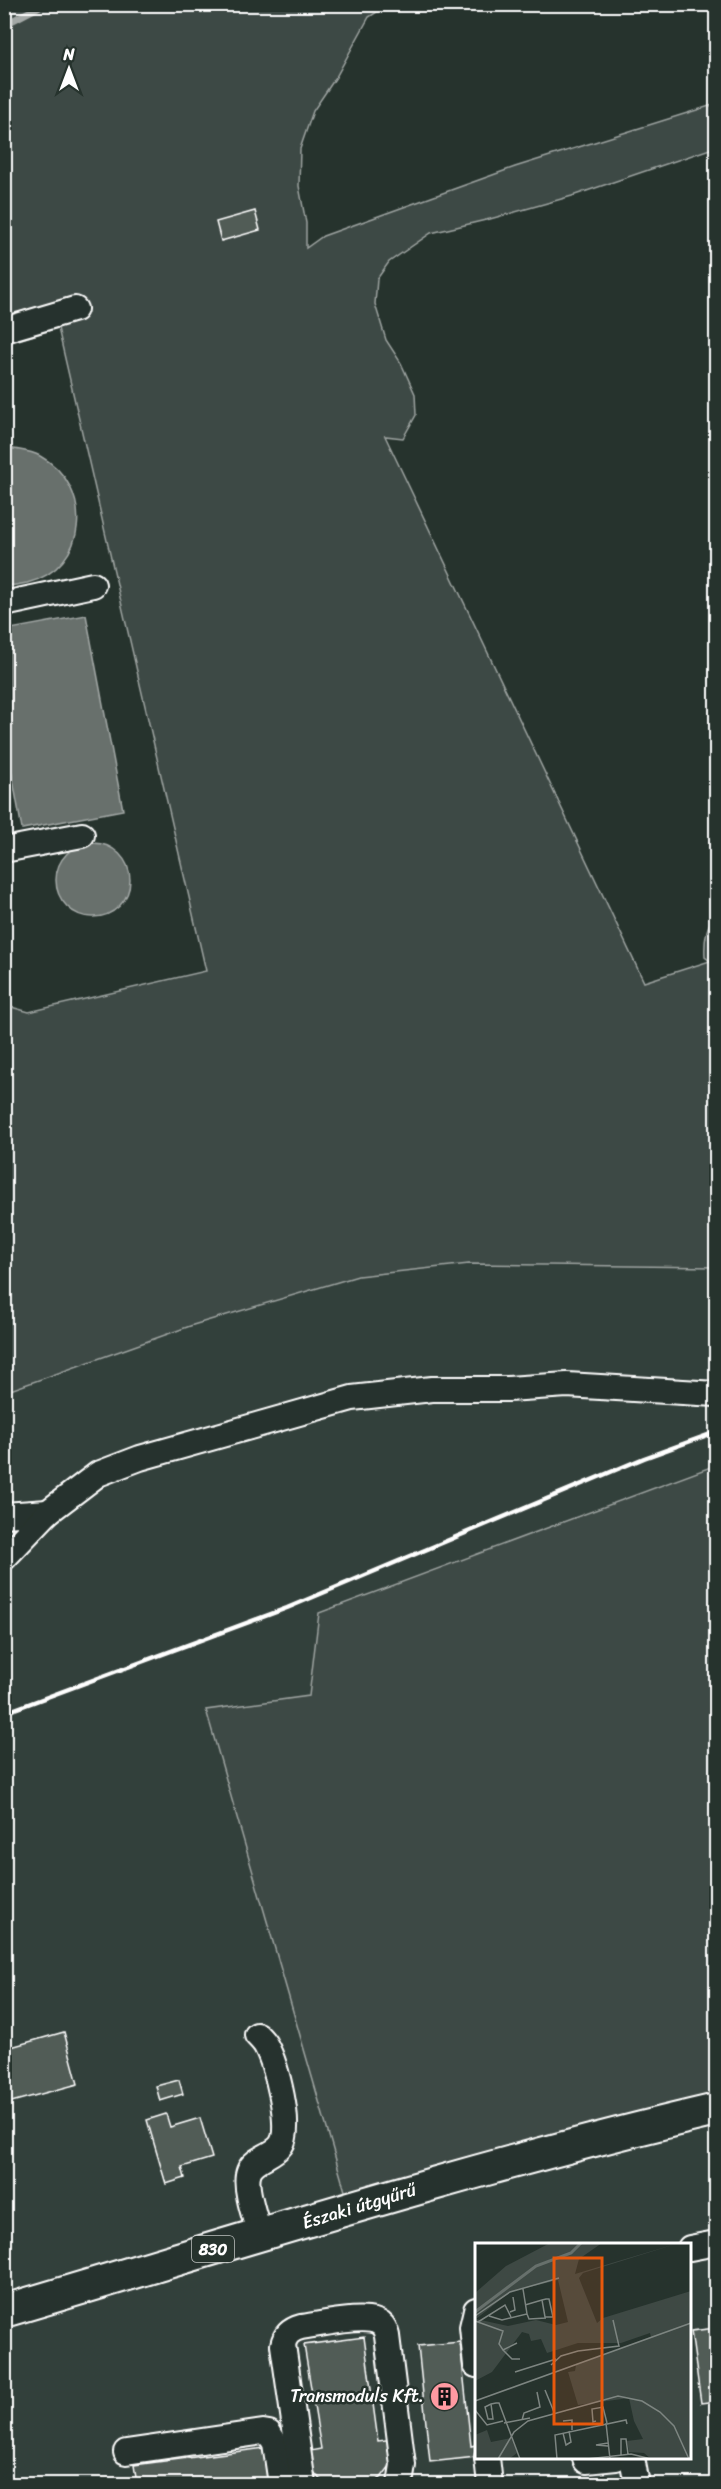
<svg xmlns="http://www.w3.org/2000/svg" width="721" height="2489" viewBox="0 0 721 2489" font-family="Sriracha,sans-serif">
  <style>
    .built { fill: #333f3a; fill-rule: evenodd }
    .green { fill: #3e4944; stroke: #9ea4a2; stroke-width: 1.5 }
    .water { fill: #67706c; stroke: #a4a9a7; stroke-width: 1.5 }
    .lines { fill: none; stroke-linecap: round; stroke-linejoin: round }
    .stream { stroke: #a4a9a7; stroke-width: 7 }
    .building { fill: #515c57; stroke: #fff; stroke-width: 1.5 }
    .minor-casing { stroke: #fff; stroke-width: 28 }
    .major-casing { stroke: #fff; stroke-width: 36 }
    .minor { stroke: #26332d; stroke-width: 24 }
    .major { stroke: #26332d; stroke-width: 32 }
    .rail { stroke: #fff; stroke-width: 4.5 }
    .labels { text-anchor: middle; stroke-width: 5; stroke-linejoin: round; paint-order: stroke }
    .shield { fill: #26332d; stroke: #bec2c0; stroke-width: 1.5 }
    .shield-label { font-size: 16px; font-weight: bold; fill: #fff }
    .street-label { font-size: 18px; fill: #fff; stroke: #26332d }
    .poi-label { font-size: 18px; fill: #fff; stroke: #26332d; text-anchor: end }
    .inset-river { fill: none; stroke: #67706c; stroke-width: 3 }
    .inset-road { fill: none; stroke: #7d8581; stroke-width: 1.5 }
    .view { fill: #e8590c; fill-opacity: 0.15; stroke: #e8590c; stroke-width: 3 }
    .inset-edge { fill: none; stroke: #fff; stroke-width: 3 }
  </style>
  <rect width="100%" height="100%" fill="#26332d"/>
  <filter id="ink" filterUnits="userSpaceOnUse"><feTurbulence type="fractalNoise" baseFrequency=".0167" numOctaves="2"/><feDisplacementMap in="SourceGraphic" scale="12" xChannelSelector="R" yChannelSelector="G"/><feConvolveMatrix kernelMatrix="1 2 1 2 8 2 1 2 1" color-interpolation-filters="sRGB"/></filter>
  <g filter="url(#ink)">
    <path class="built" d="M 469,1264 L 716,1267 L 716,1465 L 319,1613 L 309,1696 L 206,1710 L 716,2112 L 716,2484 L 5,2484 L 4,1392 L 193,1325 L 358,1276 ZM 476,2244 L 690,2244 L 690,2458 L 476,2458 Z"/>
    <g class="green">
      <path d="M 5,5 L 388,5 L 369,17 L 336,77 L 313,111 L 300,149 L 299,186 L 306,223 L 306,248 L 323,236 L 515,167 L 716,104 L 716,147 L 572,196 L 490,219 L 431,233 L 389,262 L 377,279 L 375,304 L 386,340 L 401,363 L 415,394 L 416,415 L 403,438 L 385,436 L 644,982 L 710,961 L 705,957 C 704,940 706,926 716,913 L 716,1267 L 469,1264 L 358,1276 L 193,1325 L 5,1392 L 4,1005 L 29,1012 L 206,971 L 58,328 L 5,344 Z"/>
      <path d="M 716,1465 L 716,2112 L 351,2212 L 206,1710 L 309,1696 L 319,1613 Z"/>
    </g>
    <g class="water">
      <path d="M 9,448 C 18,450 32,451 40,456 C 95,486 89,568 27,583 C 19,584 12,587 4,585 L 4,449 Z"/>
      <path d="M 86,615 L 123,810 L 22,829 L 5,737 L 5,630 Z"/>
      <circle cx="93" cy="880" r="37"/>
    </g>
    <g class="lines">
      <path class="stream" d="M 4,25 L 44,4"/>
    </g>
    <g class="building">
      <path d="M 255,211 L 260,230 L 221,241 L 216,222 Z"/>
      <path d="M 64,2032 L 78,2084 L 4,2104 L 4,2049 Z"/>
      <path d="M 179,2080 L 183,2094 L 160,2101 L 156,2086 Z"/>
      <path d="M 166,2114 L 170,2127 L 200,2118 L 212,2158 L 182,2167 L 185,2178 L 166,2184 L 147,2120 Z"/>
      <path d="M 716,2328 L 716,2401 L 701,2403 L 691,2331 Z"/>
      <path d="M 364,2337 L 378,2441 L 394,2439 L 394,2453 L 390,2466 L 381,2478 L 371,2484 L 327,2484 L 317,2476 L 309,2465 L 305,2452 L 321,2449 L 304,2345 Z"/>
      <path d="M 460,2342 L 471,2446 L 476,2445 L 476,2457 L 430,2462 L 418,2346 Z"/>
      <path d="M 265,2448 L 270,2484 L 137,2484 L 134,2465 Z"/>
    </g>
    <g class="lines">
      <defs>
        <g id="minor">
          <path d="M 4,330 L 75,309"/>
          <path d="M 4,604 L 93,585"/>
          <path d="M 4,850 L 82,835"/>
          <path d="M 4,1515 L 48,1512"/>
          <path d="M 4,1558 L 48,1512 L 98,1474 L 140,1458 L 352,1398 L 432,1389 L 508,1389 L 567,1385 L 716,1394"/>
          <path d="M 257,2035 C 260,2038 264,2042 266,2046 C 276,2064 293,2128 281,2145 C 273,2156 254,2158 249,2171 C 243,2186 256,2221 260,2235"/>
          <path d="M 690,2248 L 716,2243"/>
          <path d="M 476,2310 L 472,2327 L 476,2365"/>
          <path d="M 126,2452 L 263,2432 L 269,2433 L 275,2443 L 281,2484"/>
          <path d="M 487,2458 L 490,2484"/>
          <path d="M 585,2458 L 586,2461 L 616,2458"/>
          <path d="M 632,2458 L 637,2484"/>
          <path d="M 303,2484 L 283,2345 C 285,2335 290,2330 301,2327 C 318,2325 368,2313 381,2324 C 385,2327 386,2332 387,2336 L 403,2465 L 400,2484"/>
        </g>
        <path id="major" d="M 4,2311 C 241,2241 476,2166 716,2110"/>
      </defs>
      <use href="#minor" class="minor-casing"/>
      <use href="#major" class="major-casing"/>
      <use href="#minor" class="minor"/>
      <use href="#major" class="major"/>
      <path class="rail" d="M 4,1713 L 287,1608 L 644,1458 L 716,1432"/>
    </g>
  </g>
  <defs>
    <symbol id="building-disc" viewBox="-11 -11 22 22"><circle r="9.5" fill="#ff9aa2" stroke="#26332d"/><path d="M-4-6H4V6H1V3H-1V6H-4ZM-2.5-4.3h1.7v1.8h-1.7ZM.8-4.3h1.7v1.8H.8ZM-2.5-1h1.7V.8h-1.7ZM.8-1h1.7V.8H.8Z" fill="#111"/></symbol>
  </defs>
  <g fill-rule="evenodd">
    <use href="#building-disc" x="428" y="2380" width="33" height="33"/>
  </g>
  <g class="labels">
    <rect class="shield" x="192" y="2236" width="42" height="26" rx="4.5"/>
    <g class="shield-label">
      <text x="213" y="2255">830</text>
    </g>
    <g class="street-label">
      <text transform="translate(359 2206) rotate(-17)" y="6">Északi útgyűrű</text>
    </g>
    <g class="poi-label">
      <text x="424" y="2402">Transmoduls Kft.</text>
    </g>
  </g>
  <g transform="translate(475 2243)">
    <rect width="216" height="216" fill="#26332d"/>
    <path d="M 75,0 L 127,0 L 104,16 L 100,31 L 204,0 L 108,30 L 104,35 L 122,80 L 128,75 L 216,48 L 216,216 L 176,216 L 169,210 L 154,209 L 152,198 L 168,196 L 159,178 L 154,155 L 103,162 L 93,129 L 100,128 L 101,122 L 176,94 L 175,90 L 146,100 L 103,100 L 72,110 L 66,96 L 56,98 L 54,91 L 47,89 L 17,129 L 0,138 L 0,50 L 31,23 ZM 83,37 L 93,79 L 81,82 L 61,77 L 33,83 L 1,76 L 35,49 ZM 12,187 L 16,199 L 36,195 L 42,210 L 34,216 L 0,216 L 0,192 Z" fill="#3e4944" fill-rule="evenodd"/>
    <path class="inset-river" d="M 0,69 L 61,23 L 96,10 L 106,0"/>
    <path class="inset-road" d="M 50,62 L 67,57 L 71,56 L 74,56 L 78,74 L 70,74 L 67,57M 35,69 L 40,67 L 38,54M 52,71 L 54,76 L 71,75M 0,73 L 35,49 L 84,35M 14,73 L 27,77 L 52,71 L 48,46M 0,78 L 28,88 L 24,101 L 28,107 L 42,100M 3,79 L 30,62 L 36,74M 28,107 L 37,116 L 45,116M 76,122 L 86,113 L 103,108 L 144,103 L 138,77M 40,129 L 81,116M 70,147 L 79,169M 0,158 L 216,80M 16,161 L 18,176 L 13,176 L 10,164 L 16,161 L 21,160 L 24,160 L 45,216M 0,167 L 12,182 L 28,178M 47,177 L 49,170 L 65,164 L 62,149M 88,178 L 97,177 L 97,187M 121,178 L 118,179 L 117,166 L 128,164 L 132,180M 29,180 L 55,175M 131,180 L 135,216M 88,190 L 91,202 L 96,199 L 94,188M 133,203 L 121,202 L 133,200M 146,212 L 146,196 L 151,196 L 153,211M 23,216 L 39,189 L 53,178 L 143,153 L 167,158 L 185,169 L 199,183 L 214,216M 82,216 L 80,192 L 151,177 L 152,181M 112,216 L 156,211 L 176,216"/>
    <path class="view" d="M 79,15 L 127,15 L 127,181 L 79,181 Z"/>
    <rect width="216" height="216" class="inset-edge"/>
  </g>
  <rect width="721" height="2489" fill="none" stroke="#26332d" stroke-width="24"/>
  <rect x="12" y="12" width="697" height="2465" fill="none" stroke="#fff" stroke-width="2" filter="url(#ink)"/>
  <g transform="translate(69 69)" stroke="#26332d" stroke-width="4.5" paint-order="stroke">
  <path d="M0-4.5L10 22L0 15L-10 22Z" fill="#ffffff"/>
  <text y="-9" font-size="16" font-weight="bold" text-anchor="middle" fill="#ffffff">N</text>
  </g>
</svg>
